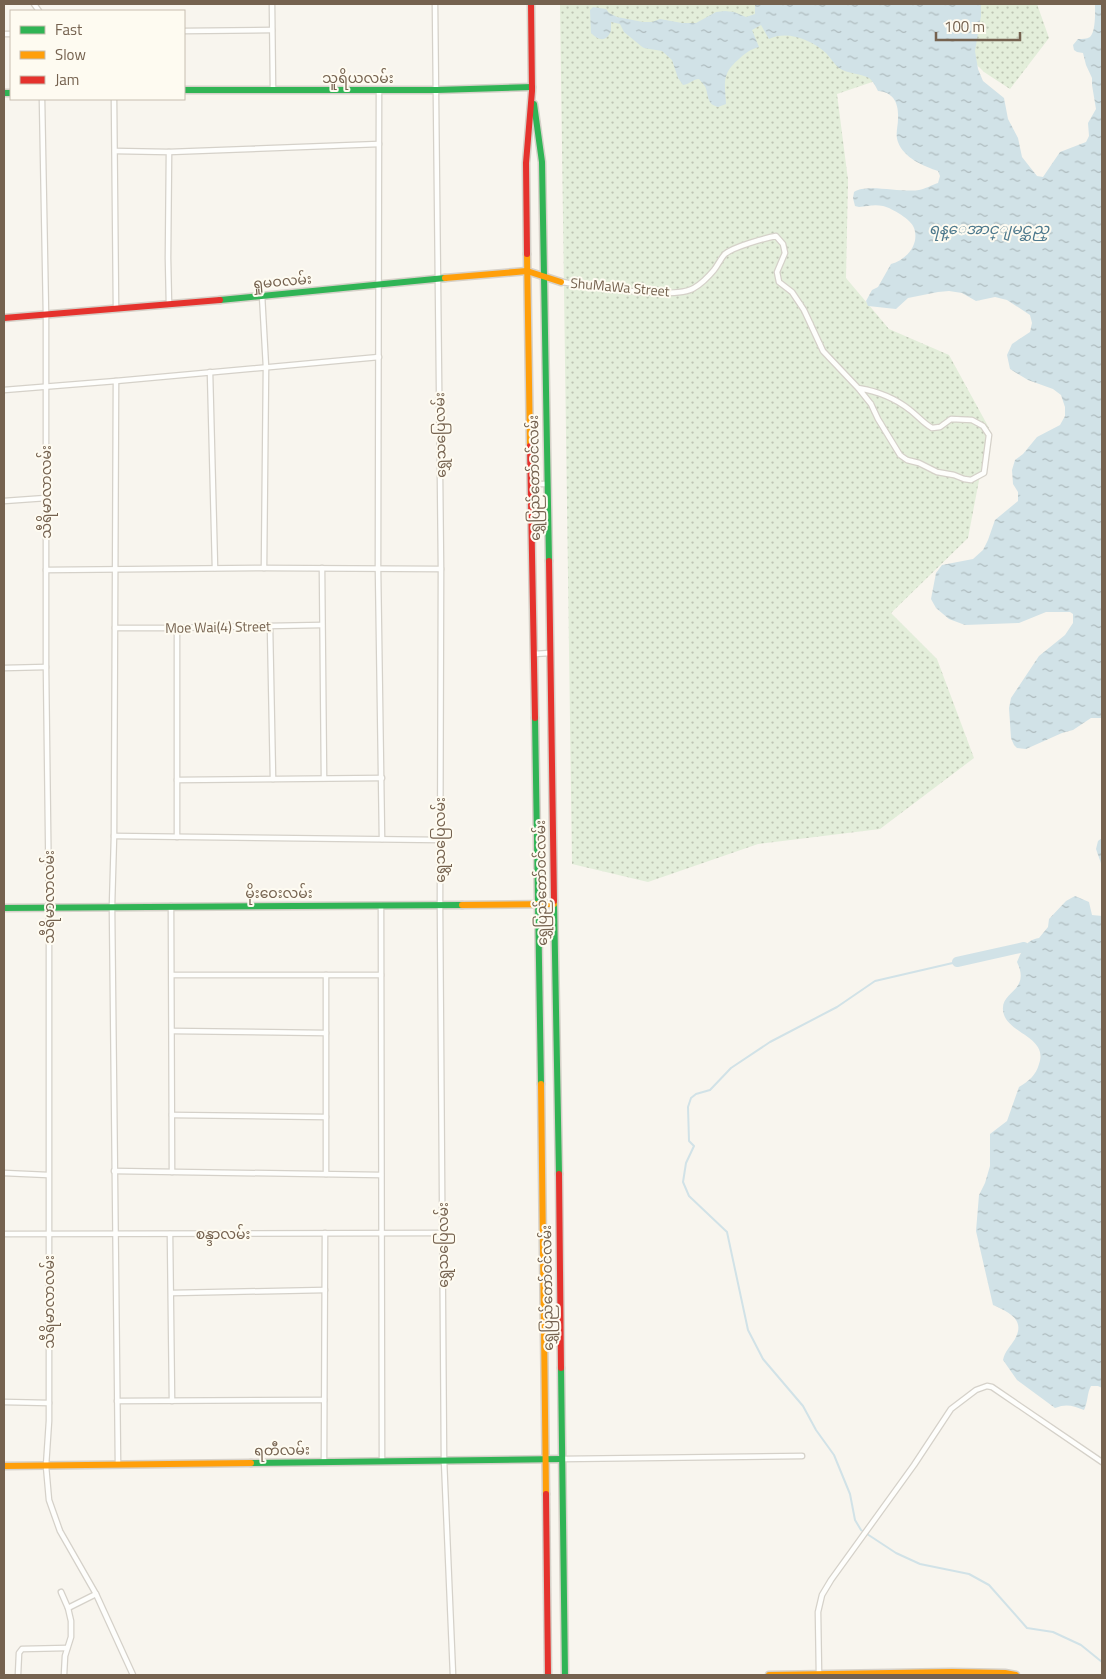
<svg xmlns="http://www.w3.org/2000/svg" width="1106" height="1679" viewBox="0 0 1106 1679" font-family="'Titillium Web','Noto Sans Myanmar',sans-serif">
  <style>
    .grass { fill: url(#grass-dots) }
    .water { fill: url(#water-ripples) }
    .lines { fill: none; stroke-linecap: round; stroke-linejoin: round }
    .stream { stroke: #d1e2e7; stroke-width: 2 }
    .river { stroke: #d1e2e7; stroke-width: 10 }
    .street-casing { stroke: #d5d1c9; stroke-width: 7 }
    .fast-casing { stroke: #d6d1c9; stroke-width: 9 }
    .slow-casing { stroke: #d6d1c9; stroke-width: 9 }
    .jam-casing { stroke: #d6d1c9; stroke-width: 9 }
    .street { stroke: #fefefc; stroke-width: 4.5 }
    .fast { stroke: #30b455; stroke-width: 6 }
    .slow { stroke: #ff9f0a; stroke-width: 6 }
    .jam { stroke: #e5322d; stroke-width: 6 }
    .labels { text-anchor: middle; stroke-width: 4; stroke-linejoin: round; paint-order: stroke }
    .street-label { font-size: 14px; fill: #75624f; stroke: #fefbf1 }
    .water-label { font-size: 15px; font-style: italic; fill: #4d798d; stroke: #fefbf1 }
  </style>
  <defs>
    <pattern id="grass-dots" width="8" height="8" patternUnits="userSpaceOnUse" patternTransform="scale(1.25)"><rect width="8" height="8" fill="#e3eeda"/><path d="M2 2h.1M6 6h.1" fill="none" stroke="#bdc4b3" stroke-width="1.8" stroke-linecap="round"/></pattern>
    <pattern id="water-ripples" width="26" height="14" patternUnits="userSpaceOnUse" patternTransform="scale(1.25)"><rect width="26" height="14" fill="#d1e2e7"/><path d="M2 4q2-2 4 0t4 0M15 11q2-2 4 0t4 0" fill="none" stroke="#aebbbe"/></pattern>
  </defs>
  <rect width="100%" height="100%" fill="#f8f5ee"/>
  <path class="grass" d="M 560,4 L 1037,4 L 1049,38 L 1010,89 L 984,72 L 963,51 L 837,94 L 848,180 L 846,278 L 889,329 L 949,355 L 989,428 L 968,538 L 891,613 L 937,659 L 974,758 L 880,829 L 758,844 L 648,882 L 572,864 Z"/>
  <g class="water">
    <path d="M 755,4 L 981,4 L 981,16 L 975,51 L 978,69 L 983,81 L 1004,98 L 1008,119 L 1018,138 L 1022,157 L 1037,176 L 1043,177 L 1060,152 L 1086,142 L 1089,136 L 1088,123 L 1096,109 L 1092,85 L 1092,78 L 1086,65 L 1083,53 L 1077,52 L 1074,50 L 1073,45 L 1078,39 C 1082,39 1087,39 1090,37 C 1096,31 1095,12 1095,4 L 1102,4 L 1102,718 L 1091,718 L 1073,730 L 1062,733 L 1026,749 L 1017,748 L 1014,745 L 1011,738 L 1009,708 L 1011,698 L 1039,656 L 1065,635 L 1073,623 L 1073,614 L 1070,612 L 1046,612 L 1019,623 L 965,625 L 949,619 L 936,608 L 931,599 L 936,573 L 942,565 L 973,559 L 983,550 L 988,540 L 995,520 L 1018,501 L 1018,492 L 1013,484 L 1012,470 L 1015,460 L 1023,454 L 1037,437 L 1060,425 L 1065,416 L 1065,407 L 1061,395 L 1053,389 L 1028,380 L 1010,369 L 1007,355 L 1012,344 L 1030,332 L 1032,323 L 1030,315 L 1007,300 L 995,297 L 976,301 L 962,293 L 949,291 L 938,292 L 908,298 L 896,309 L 868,306 L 866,301 L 872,290 L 878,287 L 891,264 C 906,260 920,245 914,228 C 912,220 892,208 883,206 C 875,204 867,206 859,207 L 855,206 L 853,198 L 854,192 C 866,183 902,193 919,190 C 925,189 932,185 938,183 L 940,176 L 938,171 C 923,166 904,158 898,142 C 895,134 898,127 898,119 C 899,104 894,92 878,91 C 876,87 873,81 869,78 C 860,73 848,74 839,68 C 834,64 831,58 826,53 C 812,40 787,30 769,39 L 761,25 L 752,30 L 759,47 C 749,50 747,52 739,59 C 721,74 725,83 726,104 L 718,107 C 706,104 709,95 705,86 C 704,85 700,80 699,79 C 693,79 690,84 683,85 L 678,78 L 672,60 L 662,51 L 644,48 L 641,46 L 624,32 L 620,24 L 611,22 C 611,25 611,28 611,31 C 606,43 598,40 591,33 L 590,10 L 593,7 L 606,9 L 609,13 L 617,17 L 643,22 L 652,22 L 660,19 L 682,23 L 696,23 L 716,12 L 725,11 L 734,12 L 746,17 L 755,14 Z"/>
    <path d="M 1102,838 L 1102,866 L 1096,849 L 1098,841 Z"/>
    <path d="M 1075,896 L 1089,902 L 1092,915 L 1102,916 L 1102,1388 L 1098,1386 L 1091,1386 C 1087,1393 1088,1402 1084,1410 C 1073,1406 1067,1403 1055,1408 L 1017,1380 L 1003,1360 C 1005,1351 1010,1347 1015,1339 C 1026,1319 1008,1312 993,1305 L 976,1231 L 979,1195 L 985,1183 L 990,1166 L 990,1134 L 1007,1121 L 1019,1087 C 1029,1081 1036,1075 1039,1064 C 1049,1036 1005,1034 1003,1010 C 1001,991 1031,991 1017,962 C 1022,951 1025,940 1039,938 L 1048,927 L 1049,919 L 1066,901 Z"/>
  </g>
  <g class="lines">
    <path class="stream" d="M 957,962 L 875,981 L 837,1007 L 770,1042 L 731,1068 L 710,1090 L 696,1094 L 691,1098 L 688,1107 L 689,1141 L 694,1146 L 686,1163 L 683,1182 L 689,1196 L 727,1232 L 748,1330 L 763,1359 L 803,1406 L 816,1430 L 834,1455 L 850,1494 L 855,1520 L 861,1530 L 896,1553 L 920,1564 L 969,1574 L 989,1585 L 1027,1628 L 1053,1632 L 1081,1645 L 1102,1662"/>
    <path class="river" d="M 957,962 L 1024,947"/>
    <defs>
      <g id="street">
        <path d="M 34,4 L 39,11"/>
        <path d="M 272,4 L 273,90"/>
        <path d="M 435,4 L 441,569 L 440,905 L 444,1460 L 453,1675"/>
        <path d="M 184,31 L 272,30"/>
        <path d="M 4,34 L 11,34"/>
        <path d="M 379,90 L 378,568 L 382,839"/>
        <path d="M 42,99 L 46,315 L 46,667 L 49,908 L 49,1421 L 46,1466 L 49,1500 L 60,1531 L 96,1594 L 133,1675"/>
        <path d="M 114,99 L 116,308"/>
        <path d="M 115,151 L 169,152 L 168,258 L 169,305"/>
        <path d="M 169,152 L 379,144"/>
        <path d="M 561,282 C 587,285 674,301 694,288 C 701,284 709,276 714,270 C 718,265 721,258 725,254 C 733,247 765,238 776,236 L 783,244 L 785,253 L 777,272 L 779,282 L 792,292 L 804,310 L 823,351 L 859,389 L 871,404 L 878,419 L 900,455 L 907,460 L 919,463 L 937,472 L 954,475 L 964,479 L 971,480 L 984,473 L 989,435 L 983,426 L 972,420 L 951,419 L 940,427 L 932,428 C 923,423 918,416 910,410 C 895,398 876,391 858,388"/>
        <path d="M 262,295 L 266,367 L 264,568"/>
        <path d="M 210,372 L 215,568"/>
        <path d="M 116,381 L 114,836 L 112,906 L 118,1464"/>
        <path d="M 4,390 L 116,381 L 379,357"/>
        <path d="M 531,484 L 547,484"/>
        <path d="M 4,501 L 46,498"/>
        <path d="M 322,568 L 324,778"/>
        <path d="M 46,570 L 264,568 L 441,569"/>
        <path d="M 270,626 L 273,779"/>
        <path d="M 115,628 L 171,628 L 322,625"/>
        <path d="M 534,654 L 550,653"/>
        <path d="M 4,668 L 46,667"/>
        <path d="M 177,780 L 382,778"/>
        <path d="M 114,836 L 440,840"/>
        <path d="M 177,837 L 177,628"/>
        <path d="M 381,905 L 382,1461"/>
        <path d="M 171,906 L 172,1172"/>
        <path d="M 172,975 L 381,975"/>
        <path d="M 172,1031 L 326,1033"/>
        <path d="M 172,1115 L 326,1117"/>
        <path d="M 114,1171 L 381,1175"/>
        <path d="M 4,1173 L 48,1175"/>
        <path d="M 326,1174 L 326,975"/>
        <path d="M 4,1234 L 443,1233"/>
        <path d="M 170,1234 L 172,1401"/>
        <path d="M 172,1293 L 325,1290"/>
        <path d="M 117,1401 L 324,1400"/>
        <path d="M 4,1402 L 49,1403"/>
        <path d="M 562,1459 L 802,1456"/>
        <path d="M 324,1462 L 325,1233"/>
        <path d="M 61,1592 L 68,1608 L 71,1621 L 71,1637 L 65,1656 L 64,1675"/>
        <path d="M 68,1608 L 96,1594"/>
        <path d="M 18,1675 L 19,1653 L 22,1649 L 67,1648"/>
        <path d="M 819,1675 L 818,1612 L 822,1595 L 831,1580 L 914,1465 L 951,1409 L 976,1390 L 987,1386 L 992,1387 L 1102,1462"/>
      </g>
      <g id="fast">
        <path d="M 184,90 L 437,90 L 532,87"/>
        <path d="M 4,93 L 11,93"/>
        <path d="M 534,104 L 542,162 L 549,561"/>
        <path d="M 220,300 L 445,278"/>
        <path d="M 535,718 L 541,1084"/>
        <path d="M 554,901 L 559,1174"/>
        <path d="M 4,908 L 462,905"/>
        <path d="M 561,1368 L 565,1675"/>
        <path d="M 251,1463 L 562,1459"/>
      </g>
      <g id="slow">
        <path d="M 527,254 L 530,446"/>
        <path d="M 445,278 L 527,271 L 561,282"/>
        <path d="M 462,905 L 554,904"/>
        <path d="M 541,1084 L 546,1494"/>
        <path d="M 4,1466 L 251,1463"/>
        <path d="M 769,1675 L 952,1672 L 1005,1673 L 1016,1675"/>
      </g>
      <g id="jam">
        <path d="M 527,254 L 526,163 L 532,91 L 531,4"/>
        <path d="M 4,318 L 220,300"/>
        <path d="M 530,446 L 535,718"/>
        <path d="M 549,561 L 554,901"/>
        <path d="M 559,1174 L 561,1368"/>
        <path d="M 546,1494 L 548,1675"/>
      </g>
    </defs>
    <use href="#street" class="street-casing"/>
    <use href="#fast" class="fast-casing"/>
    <use href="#slow" class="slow-casing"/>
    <use href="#jam" class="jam-casing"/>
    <use href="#street" class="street"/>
    <use href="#fast" class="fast"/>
    <use href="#slow" class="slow"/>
    <use href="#jam" class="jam"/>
  </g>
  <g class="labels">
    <g class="street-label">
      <text x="358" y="83">သူရိယလမ်း</text>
      <text transform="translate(282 281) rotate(-5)" y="5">ရှုမဝလမ်း</text>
      <text transform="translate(620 287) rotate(5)" y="5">ShuMaWa Street</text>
      <text transform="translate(440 435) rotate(-91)" y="5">ရွှေသပြေလမ်း</text>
      <text transform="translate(534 478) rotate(-91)" y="5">ရွှေပြည်တော်ဝင်လမ်း</text>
      <text transform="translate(46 492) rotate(-90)" y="5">သီရိမာလာလမ်း</text>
      <text transform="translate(218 627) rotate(-1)" y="5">Moe Wai(4) Street</text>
      <text transform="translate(440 840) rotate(-90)" y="5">ရွှေသပြေလမ်း</text>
      <text transform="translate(541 883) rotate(-91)" y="5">ရွှေပြည်တော်ဝင်လမ်း</text>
      <text x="279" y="898">မိုးဝေးလမ်း</text>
      <text transform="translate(49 897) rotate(-90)" y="5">သီရိမာလာလမ်း</text>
      <text x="223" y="1239">စန္ဒာလမ်း</text>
      <text transform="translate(443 1245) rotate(-90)" y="5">ရွှေသပြေလမ်း</text>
      <text transform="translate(547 1288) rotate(-91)" y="5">ရွှေပြည်တော်ဝင်လမ်း</text>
      <text transform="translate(49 1302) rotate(-90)" y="5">သီရိမာလာလမ်း</text>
      <text transform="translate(282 1450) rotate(-1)" y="5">ရတီလမ်း</text>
    </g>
    <g class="water-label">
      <text x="989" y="234">ရန္ေအာင္ျမင္ဆည္</text>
    </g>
  </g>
  <rect width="1106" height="1679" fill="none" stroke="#75624f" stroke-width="10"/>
  <rect x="10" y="10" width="175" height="90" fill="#fefbf1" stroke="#c7beb0"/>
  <rect x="20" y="26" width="25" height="8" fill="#30b455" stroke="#c7beb0"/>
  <text x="55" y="35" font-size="15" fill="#75624f">Fast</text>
  <rect x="20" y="51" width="25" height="8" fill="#ff9f0a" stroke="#c7beb0"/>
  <text x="55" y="60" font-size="15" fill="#75624f">Slow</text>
  <rect x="20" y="76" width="25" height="8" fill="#e5322d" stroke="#c7beb0"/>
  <text x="55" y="85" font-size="15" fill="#75624f">Jam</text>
  <path d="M936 32v8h84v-8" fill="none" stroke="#75624f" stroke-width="2.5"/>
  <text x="944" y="32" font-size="15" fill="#75624f" stroke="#fefbf1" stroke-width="4" paint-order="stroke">100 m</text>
</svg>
